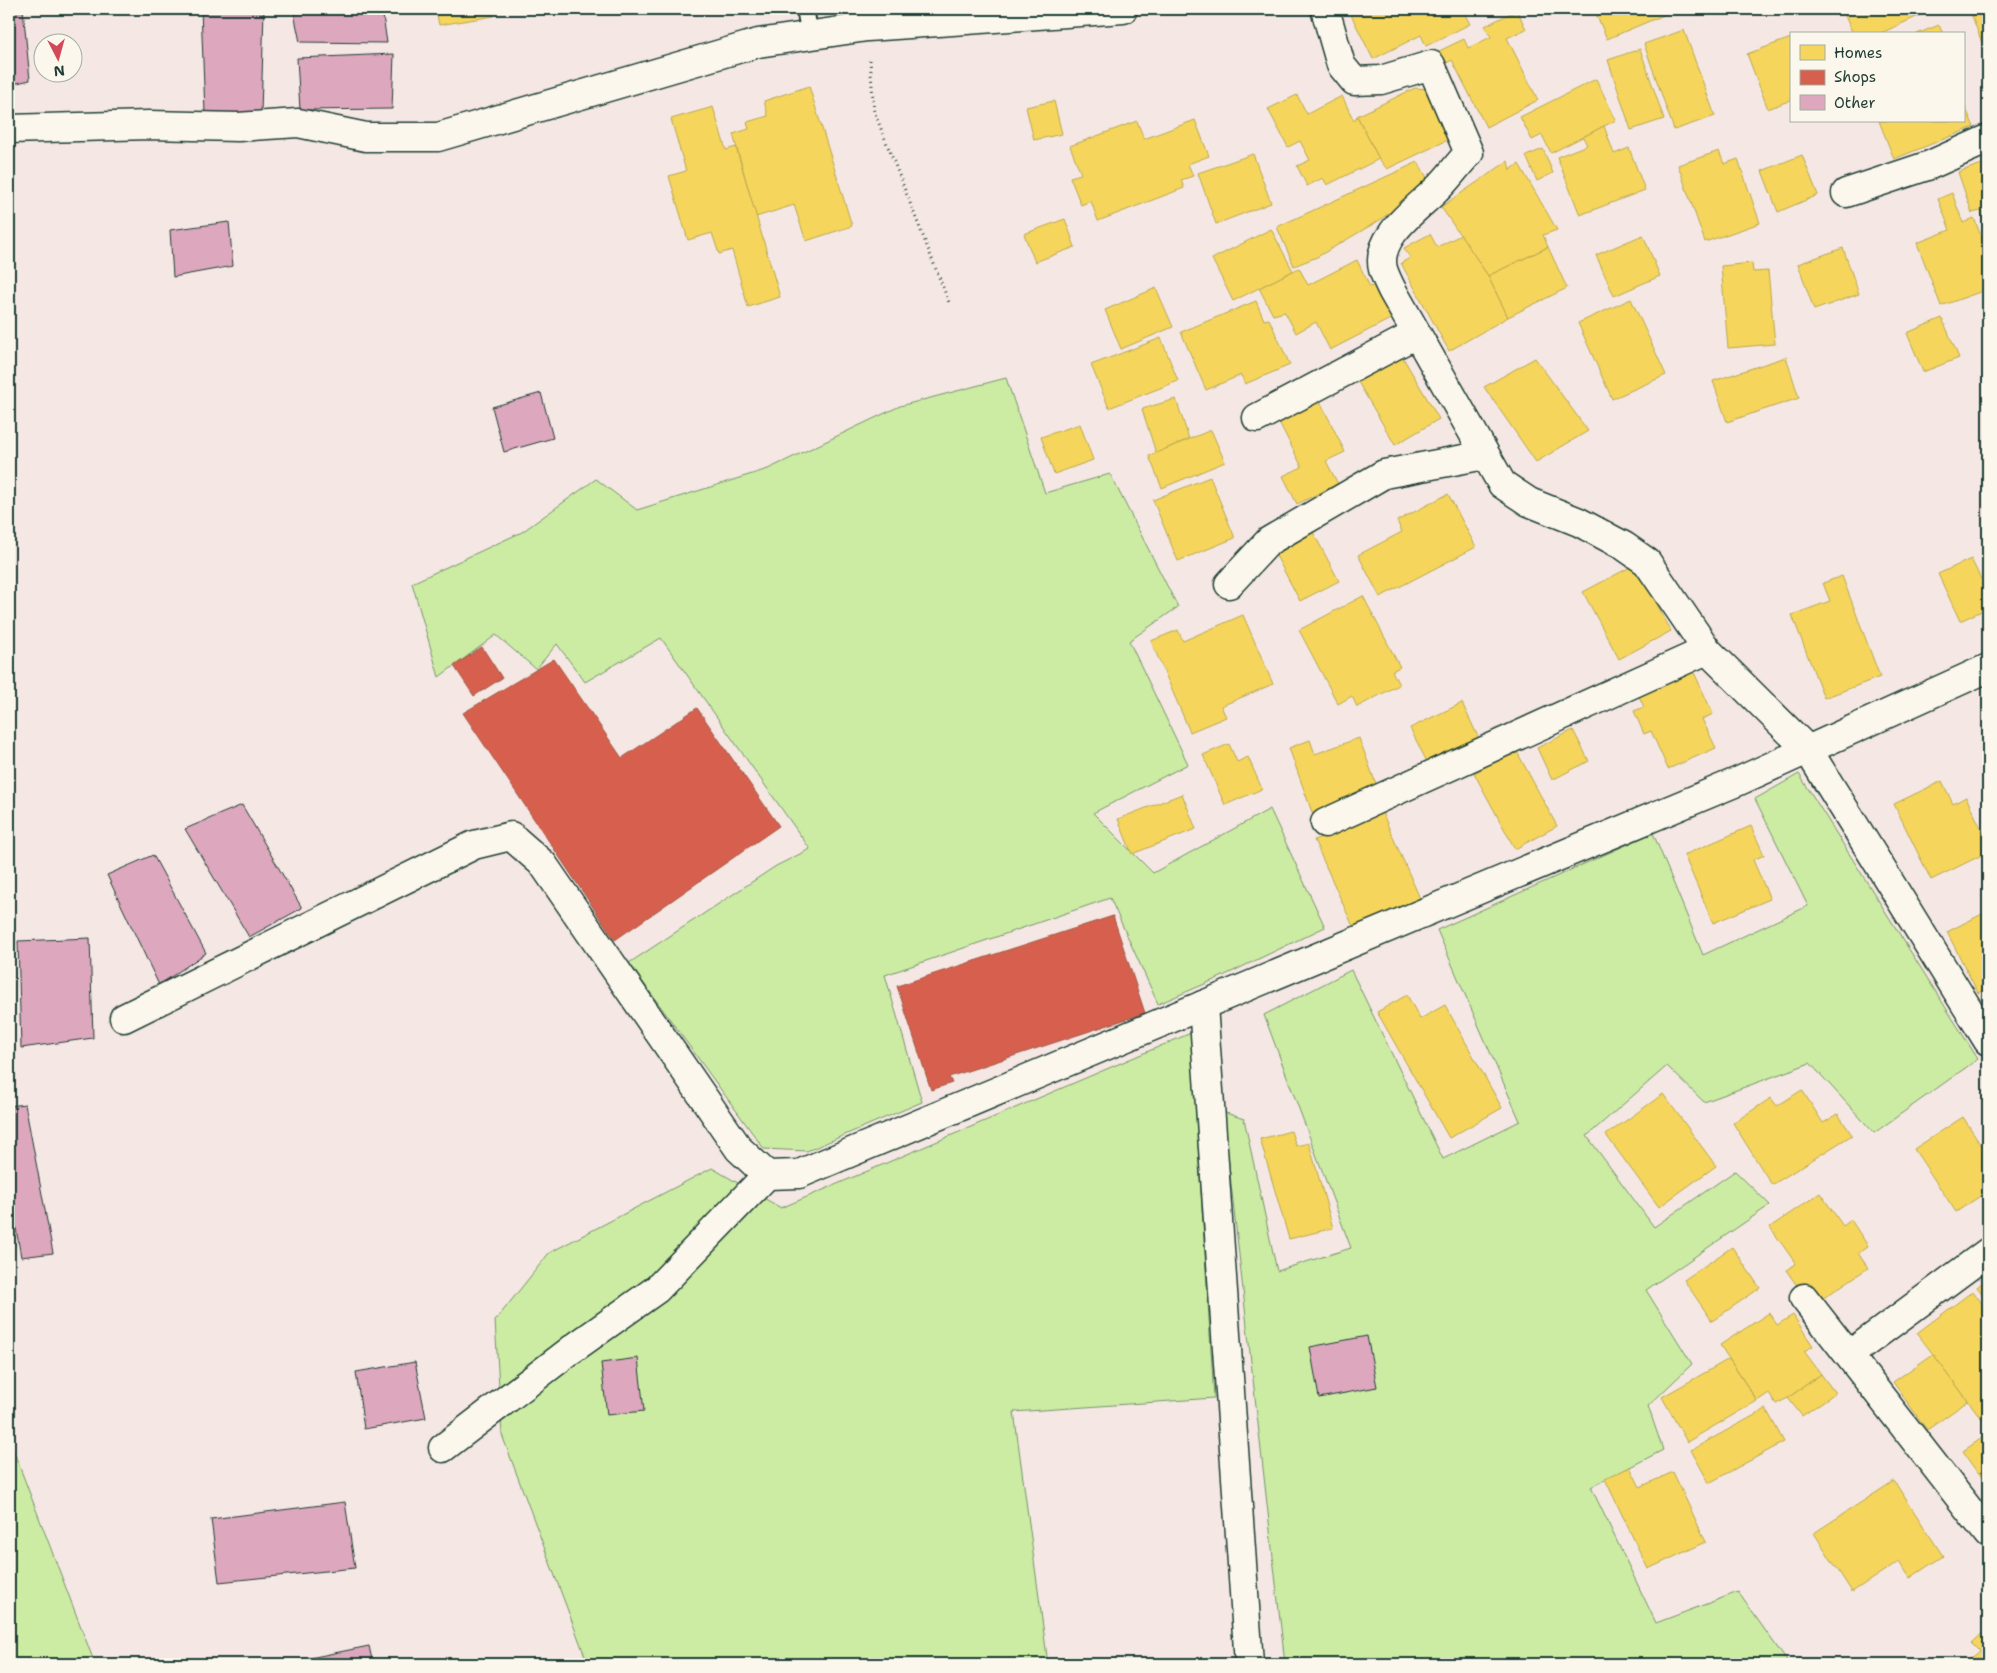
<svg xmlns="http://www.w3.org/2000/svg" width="1997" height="1673" viewBox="0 0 1997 1673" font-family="'Shantell Sans',sans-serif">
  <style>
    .green { fill: #cceba3; stroke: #76946c }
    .homes { fill: #f6d55c; stroke: #b6a750 }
    .shops { fill: #d6604d; stroke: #9f5646 }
    .building { fill: #dda7be; stroke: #1f3d34 }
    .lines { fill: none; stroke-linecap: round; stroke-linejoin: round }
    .lane-casing { stroke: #1f3d34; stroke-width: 20 }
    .street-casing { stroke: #1f3d34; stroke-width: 31 }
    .path { stroke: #1f3d34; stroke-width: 3; stroke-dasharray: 1 4; stroke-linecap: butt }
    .lane { stroke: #fbf7ec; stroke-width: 16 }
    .street { stroke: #fbf7ec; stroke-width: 28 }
  </style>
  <rect width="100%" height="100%" fill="#f5e7e3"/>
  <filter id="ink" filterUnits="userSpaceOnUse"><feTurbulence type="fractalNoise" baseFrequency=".02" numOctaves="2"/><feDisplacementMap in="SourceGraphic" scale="10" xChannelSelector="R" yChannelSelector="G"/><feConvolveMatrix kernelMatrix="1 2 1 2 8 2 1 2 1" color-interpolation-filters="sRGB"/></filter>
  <g filter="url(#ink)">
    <g class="green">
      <path d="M 1006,378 L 1045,493 L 1110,474 L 1178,607 L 1129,641 L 1188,764 L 1093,813 L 1153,873 L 1270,809 L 1325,927 L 1221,977 L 1158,1004 L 1110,898 L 885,975 L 922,1102 L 807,1151 L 764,1149 L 629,963 L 776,866 L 810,849 L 661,638 L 585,682 L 557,644 L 536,669 L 496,635 L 439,677 L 412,583 L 522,532 L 596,479 L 637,510 L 768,469 L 900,406 Z"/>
      <path d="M 1799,774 L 1978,1059 L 1874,1133 L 1810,1063 L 1704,1102 L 1667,1066 L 1587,1136 L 1654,1227 L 1735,1171 L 1770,1205 L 1646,1290 L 1692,1364 L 1648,1406 L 1663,1450 L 1591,1487 L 1656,1623 L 1738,1592 L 1789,1664 L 1285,1664 L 1223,1112 L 1244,1119 L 1277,1271 L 1351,1248 L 1264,1015 L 1351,970 L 1443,1159 L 1520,1121 L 1437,930 L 1653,833 L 1703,955 L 1808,906 L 1755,799 Z"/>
      <path d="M 1191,1033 L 1214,1398 L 1014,1412 L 1048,1664 L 588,1664 L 502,1435 L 495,1321 L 549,1253 L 712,1168 L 781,1208 Z"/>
      <path d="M 9,1439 L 95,1664 L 9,1664 Z"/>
    </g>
    <g class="homes">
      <path d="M 436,9 L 492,9 L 494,16 L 439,25 Z"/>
      <path d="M 1348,9 L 1462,9 L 1470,24 L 1426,46 L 1421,35 L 1373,59 Z"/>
      <path d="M 1594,9 L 1678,9 L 1607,39 Z"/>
      <path d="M 1842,9 L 1934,9 L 1879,34 L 1853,34 Z"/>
      <path d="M 1517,10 L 1526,29 L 1507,38 L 1538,100 L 1486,127 L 1452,60 L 1441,66 L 1435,53 L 1464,39 L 1468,48 L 1491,37 L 1485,26 Z"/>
      <path d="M 1988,10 L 1988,59 L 1972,16 Z"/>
      <path d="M 1939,25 L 1943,34 L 1917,34 Z"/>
      <path d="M 1684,30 L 1715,116 L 1674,130 L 1644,44 Z"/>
      <path d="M 1791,38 L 1791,100 L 1768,109 L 1747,54 Z"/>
      <path d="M 1640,49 L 1664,119 L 1631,130 L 1608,60 Z"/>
      <path d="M 1596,79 L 1616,120 L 1551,153 L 1542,135 L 1532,140 L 1520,117 Z"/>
      <path d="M 809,86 L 852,226 L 806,241 L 794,205 L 756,217 L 733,134 L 749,129 L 747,122 L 768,116 L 764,101 Z"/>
      <path d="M 1415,88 L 1429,89 L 1452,138 L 1387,169 L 1379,159 L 1357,116 Z"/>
      <path d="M 1297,95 L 1307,114 L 1342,96 L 1354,121 L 1357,116 L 1379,159 L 1327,185 L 1323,178 L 1307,186 L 1297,166 L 1310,160 L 1300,141 L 1288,147 L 1268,109 Z"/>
      <path d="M 1054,101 L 1062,134 L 1034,140 L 1026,107 Z"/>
      <path d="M 1963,102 L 1974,127 L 1894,159 L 1879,121 L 1963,121 Z"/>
      <path d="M 713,107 L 726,150 L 736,147 L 780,297 L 748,307 L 732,250 L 719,254 L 712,233 L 688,240 L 669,176 L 686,171 L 671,119 Z"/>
      <path d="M 1195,120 L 1209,156 L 1188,164 L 1193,176 L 1181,180 L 1184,188 L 1098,221 L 1091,201 L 1081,205 L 1070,177 L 1081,174 L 1070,146 L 1137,121 L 1144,139 Z"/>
      <path d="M 1604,126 L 1614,154 L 1629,148 L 1645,190 L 1580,215 L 1557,157 L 1587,145 L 1583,137 Z"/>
      <path d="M 1543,149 L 1553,173 L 1537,181 L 1526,156 Z"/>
      <path d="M 1719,151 L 1724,164 L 1738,159 L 1760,223 L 1705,242 L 1678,165 Z"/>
      <path d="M 1253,154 L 1271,203 L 1216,224 L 1198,173 Z"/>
      <path d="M 1802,155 L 1818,195 L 1778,212 L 1762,171 Z"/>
      <path d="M 1508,161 L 1510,170 L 1519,164 L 1557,230 L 1543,235 L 1548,247 L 1488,276 L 1441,207 Z"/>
      <path d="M 1418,162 L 1429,181 L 1380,220 L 1317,257 L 1294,266 L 1277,227 Z"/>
      <path d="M 1988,162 L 1988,234 L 1981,211 L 1972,213 L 1958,172 Z"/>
      <path d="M 1952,193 L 1963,223 L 1974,218 L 1988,254 L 1988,289 L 1941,306 L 1917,243 L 1950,230 L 1938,199 Z"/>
      <path d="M 1065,219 L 1075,247 L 1035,262 L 1024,234 Z"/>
      <path d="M 1271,229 L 1293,271 L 1233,301 L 1212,259 Z"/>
      <path d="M 1430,234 L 1437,247 L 1461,235 L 1488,276 L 1508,317 L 1449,351 L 1401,263 L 1410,258 L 1404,248 Z"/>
      <path d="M 1643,235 L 1660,276 L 1614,296 L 1596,255 Z"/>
      <path d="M 1548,247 L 1567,288 L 1508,317 L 1488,276 Z"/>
      <path d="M 1843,248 L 1859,294 L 1814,310 L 1798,264 Z"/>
      <path d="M 1357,260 L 1370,287 L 1377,284 L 1394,317 L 1330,350 L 1316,322 L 1296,333 L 1285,312 L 1273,315 L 1259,288 L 1299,268 L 1308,285 Z"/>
      <path d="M 1752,263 L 1753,272 L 1768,271 L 1775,344 L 1728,348 L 1721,266 Z"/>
      <path d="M 1156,288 L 1173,327 L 1121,349 L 1105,310 Z"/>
      <path d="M 1631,299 L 1666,375 L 1612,399 L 1578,323 Z"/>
      <path d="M 1256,301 L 1264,320 L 1269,319 L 1290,365 L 1245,384 L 1241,375 L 1206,390 L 1181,332 Z"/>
      <path d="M 1942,318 L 1959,358 L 1923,372 L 1907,333 Z"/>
      <path d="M 1161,338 L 1178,381 L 1109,408 L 1091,365 Z"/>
      <path d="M 1402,356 L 1439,419 L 1395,445 L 1358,382 Z"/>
      <path d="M 1786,357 L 1799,398 L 1727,422 L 1713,381 Z"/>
      <path d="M 1535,358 L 1588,431 L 1536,462 L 1484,387 Z"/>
      <path d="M 1318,397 L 1345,452 L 1326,461 L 1338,484 L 1297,504 L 1283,476 L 1302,467 L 1277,418 Z"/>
      <path d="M 1176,399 L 1189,439 L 1156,453 L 1142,409 Z"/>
      <path d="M 1080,424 L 1093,460 L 1054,474 L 1041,437 Z"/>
      <path d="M 1211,430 L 1225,462 L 1162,488 L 1149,456 Z"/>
      <path d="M 1210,477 L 1235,538 L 1178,561 L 1153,500 Z"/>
      <path d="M 1448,494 L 1476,547 L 1380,597 L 1358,555 L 1402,532 L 1397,521 Z"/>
      <path d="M 1313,532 L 1339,581 L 1300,601 L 1274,552 Z"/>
      <path d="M 1971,559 L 1981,579 L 1988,575 L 1988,608 L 1960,621 L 1938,574 Z"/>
      <path d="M 1636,564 L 1671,631 L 1619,659 L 1583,592 Z"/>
      <path d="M 1842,576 L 1880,677 L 1824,698 L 1792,615 L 1830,601 L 1823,583 Z"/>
      <path d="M 1363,596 L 1400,667 L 1392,671 L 1399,685 L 1357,707 L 1352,696 L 1338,704 L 1299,630 Z"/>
      <path d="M 1243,615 L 1273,684 L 1221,706 L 1226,717 L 1190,732 L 1151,641 L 1178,630 L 1183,641 Z"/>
      <path d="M 1692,668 L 1713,714 L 1702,719 L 1716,748 L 1668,769 L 1651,731 L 1644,734 L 1634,711 L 1644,707 L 1637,692 Z"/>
      <path d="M 1462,703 L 1481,743 L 1430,768 L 1410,728 Z"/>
      <path d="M 1573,730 L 1589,761 L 1552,780 L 1537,748 Z"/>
      <path d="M 1359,738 L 1379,792 L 1313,815 L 1289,748 L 1310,740 L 1315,754 Z"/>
      <path d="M 1229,744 L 1237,762 L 1248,757 L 1262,789 L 1225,805 L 1203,755 Z"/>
      <path d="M 1516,750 L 1557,826 L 1515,849 L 1474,773 Z"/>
      <path d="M 1942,781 L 1953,804 L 1966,797 L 1988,843 L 1988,852 L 1931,880 L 1894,804 Z"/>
      <path d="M 1182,794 L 1196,829 L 1132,854 L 1118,819 Z"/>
      <path d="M 1381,810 L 1422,903 L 1356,933 L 1314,840 Z"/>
      <path d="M 1751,826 L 1764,855 L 1753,860 L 1770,899 L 1713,923 L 1684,855 Z"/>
      <path d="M 1988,911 L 1988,987 L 1978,993 L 1947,932 Z"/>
      <path d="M 1407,995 L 1420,1019 L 1445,1005 L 1502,1108 L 1449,1138 L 1377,1012 Z"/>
      <path d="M 1802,1090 L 1823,1123 L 1838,1114 L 1852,1135 L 1772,1185 L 1733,1123 L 1771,1098 L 1777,1106 Z"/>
      <path d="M 1663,1094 L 1716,1166 L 1659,1207 L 1606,1135 Z"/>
      <path d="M 1963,1117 L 1988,1155 L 1988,1191 L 1956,1212 L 1914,1149 Z"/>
      <path d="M 1291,1131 L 1296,1146 L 1309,1143 L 1333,1228 L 1289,1239 L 1260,1139 Z"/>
      <path d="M 1820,1193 L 1843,1226 L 1851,1220 L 1868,1246 L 1858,1253 L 1868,1268 L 1822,1299 L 1811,1283 L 1800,1290 L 1786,1270 L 1796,1264 L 1770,1227 Z"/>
      <path d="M 1732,1247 L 1760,1288 L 1712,1321 L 1684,1280 Z"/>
      <path d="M 1988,1278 L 1988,1301 L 1977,1287 Z"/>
      <path d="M 1973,1291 L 1988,1312 L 1988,1419 L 1984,1422 L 1917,1333 Z"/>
      <path d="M 1769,1313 L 1777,1325 L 1793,1315 L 1813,1346 L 1804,1351 L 1821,1374 L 1788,1398 L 1776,1404 L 1769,1393 L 1757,1401 L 1720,1345 Z"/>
      <path d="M 1933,1354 L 1968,1401 L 1927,1430 L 1893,1382 Z"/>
      <path d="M 1729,1359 L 1757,1401 L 1687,1442 L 1662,1397 Z"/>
      <path d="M 1821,1374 L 1835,1393 L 1802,1416 L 1788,1398 Z"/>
      <path d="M 1766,1409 L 1784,1442 L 1709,1483 L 1691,1450 Z"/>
      <path d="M 1988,1434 L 1988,1486 L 1963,1451 Z"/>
      <path d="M 1630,1467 L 1640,1487 L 1673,1472 L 1706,1542 L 1648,1569 L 1605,1479 Z"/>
      <path d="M 1894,1481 L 1943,1556 L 1910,1578 L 1899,1561 L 1852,1592 L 1814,1533 Z"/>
      <path d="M 1988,1628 L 1988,1664 L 1962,1664 L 1979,1650 L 1972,1643 Z"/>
    </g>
    <g class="shops">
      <path d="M 482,647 L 502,678 L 474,696 L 454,666 Z"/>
      <path d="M 554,659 L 622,758 L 697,708 L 779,826 L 615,940 L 463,713 Z"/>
      <path d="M 1113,916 L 1145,1013 L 949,1077 L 952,1083 L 931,1090 L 897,986 Z"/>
    </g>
    <g class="building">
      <path d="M 9,9 L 23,9 L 30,80 L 9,85 Z"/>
      <path d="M 201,9 L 264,9 L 261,114 L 205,113 Z"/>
      <path d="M 293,9 L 382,9 L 387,43 L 300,42 Z"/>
      <path d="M 394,54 L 392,109 L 300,110 L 297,58 Z"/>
      <path d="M 229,222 L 233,266 L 173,277 L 170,230 Z"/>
      <path d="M 541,393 L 553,438 L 504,452 L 492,407 Z"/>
      <path d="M 242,805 L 302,908 L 249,937 L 185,829 Z"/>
      <path d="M 153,855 L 206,953 L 159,985 L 107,875 Z"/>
      <path d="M 90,938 L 93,1038 L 21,1048 L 18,941 Z"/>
      <path d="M 25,1104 L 53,1253 L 21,1257 L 9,1188 L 9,1106 Z"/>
      <path d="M 1367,1336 L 1377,1387 L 1319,1398 L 1310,1347 Z"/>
      <path d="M 638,1358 L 644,1411 L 607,1415 L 601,1363 Z"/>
      <path d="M 415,1362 L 426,1418 L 364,1429 L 356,1372 Z"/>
      <path d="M 345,1502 L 355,1568 L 219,1582 L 211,1519 Z"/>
      <path d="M 369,1646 L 373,1664 L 280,1664 Z"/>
    </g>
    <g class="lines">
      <defs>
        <path id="lane" d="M 805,9 L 810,35"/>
        <g id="street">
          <path d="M 1325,9 L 1341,65 L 1354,81 L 1381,80 L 1431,65 L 1469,153 C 1457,165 1448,179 1436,190 C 1417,209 1375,237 1383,269 C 1385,276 1389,284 1392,290 L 1502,484 L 1529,502 L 1579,522 L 1624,546 L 1647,562 L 1707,650 L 1808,750 L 1988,1041"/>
          <path d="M 9,129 L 149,125 L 238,127 L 298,123 L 366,137 L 438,137 L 758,43 L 867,27 L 1123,9"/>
          <path d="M 1846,193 L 1930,165 L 1988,139"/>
          <path d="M 1257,418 L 1416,334"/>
          <path d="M 1229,584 L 1269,541 L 1384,474 L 1485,455"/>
          <path d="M 1325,823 L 1707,650"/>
          <path d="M 1203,1005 L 1249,1664"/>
          <path d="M 124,1018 L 474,845 L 511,836 L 543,864 L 739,1149 L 767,1175 L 799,1174 L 1739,781 L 1988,668"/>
          <path d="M 1804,1298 L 1988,1534"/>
          <path d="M 1849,1355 L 1988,1252"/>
          <path d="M 443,1448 L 571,1350 L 657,1289 L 767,1175"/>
        </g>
      </defs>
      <use href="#lane" class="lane-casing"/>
      <use href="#street" class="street-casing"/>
      <path class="path" d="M 870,60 L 874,111 L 950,305"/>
      <use href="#lane" class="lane"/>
      <use href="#street" class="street"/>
    </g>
  </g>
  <rect width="1997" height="1673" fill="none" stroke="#fbf7ec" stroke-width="30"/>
  <rect x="15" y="15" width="1967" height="1643" fill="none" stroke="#1f3d34" stroke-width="2" filter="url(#ink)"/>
  <rect x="1790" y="32" width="175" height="90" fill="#fbf7ec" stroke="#a3ada2"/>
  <rect x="1800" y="45" width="25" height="15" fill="#f6d55c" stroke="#a3ada2"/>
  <text x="1834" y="58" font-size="15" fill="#1f3d34">Homes</text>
  <rect x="1800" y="70" width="25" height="15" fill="#d6604d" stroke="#a3ada2"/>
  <text x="1834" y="82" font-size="15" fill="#1f3d34">Shops</text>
  <rect x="1800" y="95" width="25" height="15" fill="#dda7be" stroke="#a3ada2"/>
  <text x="1834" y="108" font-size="15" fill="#1f3d34">Other</text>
  <g transform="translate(58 58) rotate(174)"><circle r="24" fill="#fbf7ec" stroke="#a3ada2"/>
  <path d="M0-4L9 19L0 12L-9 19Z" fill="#d1495b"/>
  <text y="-8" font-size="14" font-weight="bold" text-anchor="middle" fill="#1f3d34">N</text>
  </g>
</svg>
